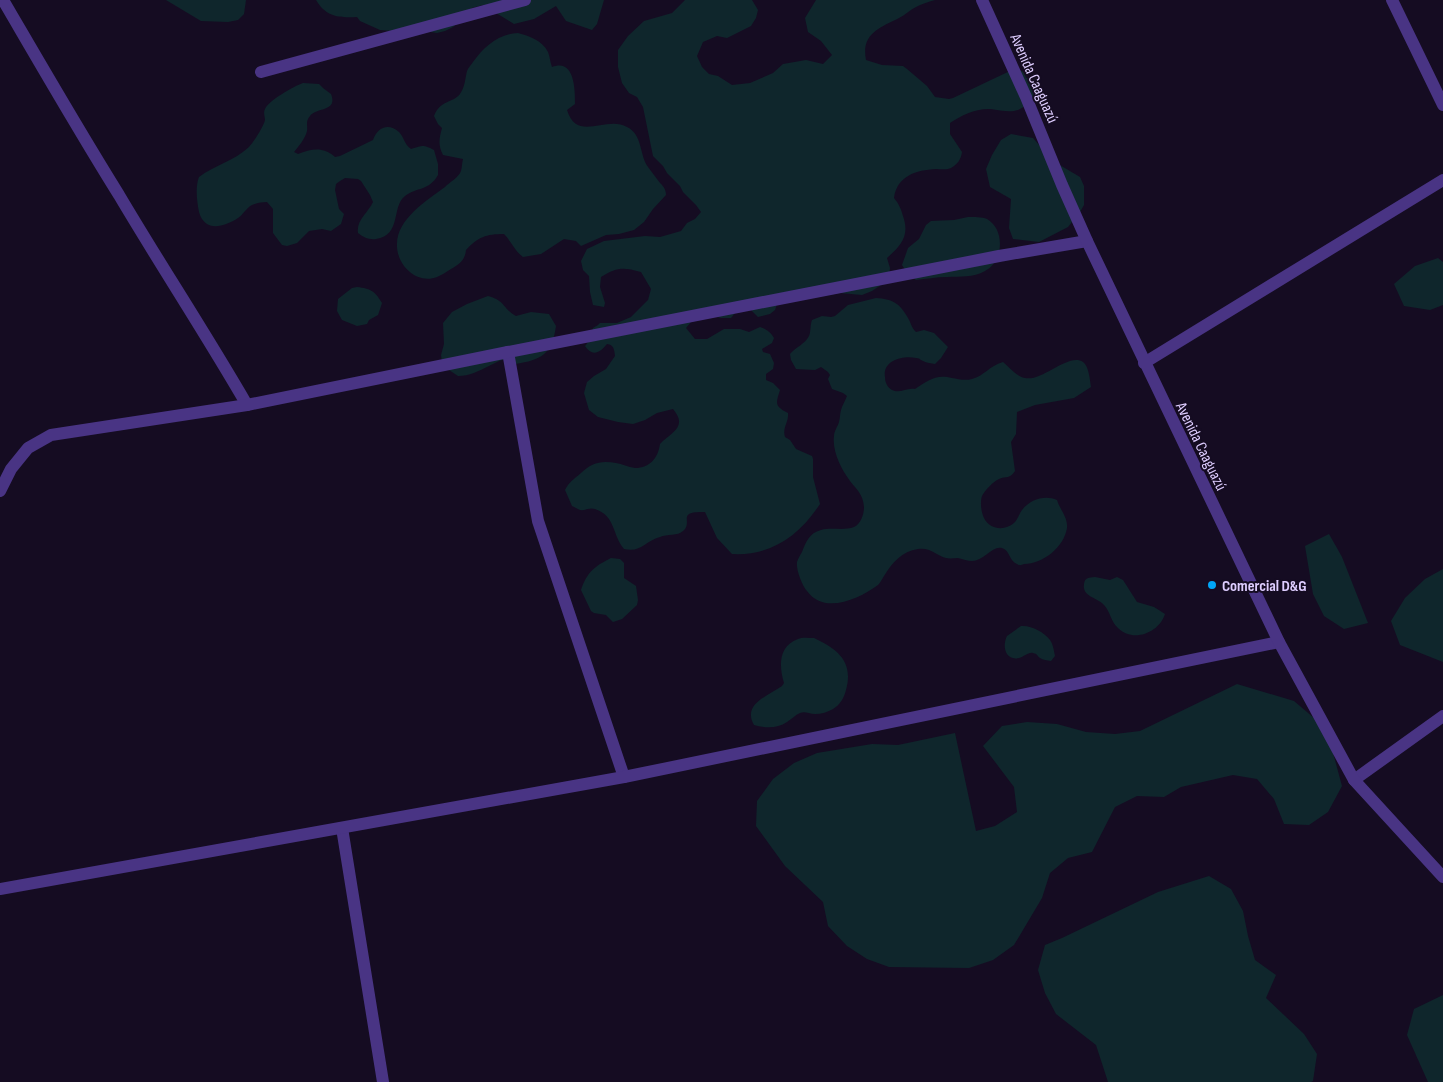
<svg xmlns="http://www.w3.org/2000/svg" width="1443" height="1082" viewBox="0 0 1443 1082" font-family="'Sofia Sans Condensed',sans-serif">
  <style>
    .green { fill: #0f262c }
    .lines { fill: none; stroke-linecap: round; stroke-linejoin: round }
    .minor { stroke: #493484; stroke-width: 12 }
    .tertiary { stroke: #493484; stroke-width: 12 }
    .poi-dot { fill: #00a6f8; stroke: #150c22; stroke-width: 2 }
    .labels { text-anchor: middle; stroke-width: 4; stroke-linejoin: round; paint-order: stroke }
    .street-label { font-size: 16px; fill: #decdff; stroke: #150c22 }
    .poi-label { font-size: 16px; font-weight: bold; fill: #decdff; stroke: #150c22; text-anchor: start }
  </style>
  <rect width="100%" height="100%" fill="#150c22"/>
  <g class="green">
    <path d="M 166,0 L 246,0 L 244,14 L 238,20 L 228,22 L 201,21 Z"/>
    <path d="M 316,0 L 604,0 L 597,24 L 592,30 L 566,21 L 556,6 L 534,19 L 514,24 L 483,5 L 472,8 L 453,27 L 445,31 L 437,33 L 425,31 L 393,31 L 380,30 L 360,21 L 357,17 C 339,18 326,17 316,0 Z"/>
    <path d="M 685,0 L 752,0 L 758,10 L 756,18 L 751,26 L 727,38 L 717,36 L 703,42 L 697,56 L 702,67 L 709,74 L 718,76 L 732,85 L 750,83 L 773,73 L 783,64 L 806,60 L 823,64 L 832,55 L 821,41 L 808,32 L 805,18 L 816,0 L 935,0 C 928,2 921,4 916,7 C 910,10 905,15 899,18 C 879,28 861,34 866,60 L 882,65 L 903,66 L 907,69 L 927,86 L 935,97 L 949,99 L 953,98 L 1012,70 C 1019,70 1024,69 1026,78 L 1037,76 L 1039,80 L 1039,92 C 1034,98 1026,107 1018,110 C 1009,113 1000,110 991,109 C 976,108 962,115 950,123 L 950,134 L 962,152 C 961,159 958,164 951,168 C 947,170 941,169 936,169 C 916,170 897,176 894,198 C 899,204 901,209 903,216 C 910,236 901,245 887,258 L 890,268 L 889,276 L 884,283 L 872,291 L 862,295 L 840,293 L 777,304 L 775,310 L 770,314 L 758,317 L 748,307 L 740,307 L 731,318 L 721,318 L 714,316 L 691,322 L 686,328 L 695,339 L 707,339 L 724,329 L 740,329 L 749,332 L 760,327 C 766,329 771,332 774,338 L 772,343 L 762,349 L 763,352 L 770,354 L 774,363 L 773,369 L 766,374 L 766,380 L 773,383 L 780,390 C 776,403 774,406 788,413 C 789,422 782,428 785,437 L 790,440 L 796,449 L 812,456 L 813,459 L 813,477 L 820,504 C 799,536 771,556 732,554 L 717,538 L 705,512 C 675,511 694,522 683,531 C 678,536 667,534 660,537 C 645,541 641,553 624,549 C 612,535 616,516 595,509 C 589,507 585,511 580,510 C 577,509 575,507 572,506 L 565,490 C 569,482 574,479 581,473 C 591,463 601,460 616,463 C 622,464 628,467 635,468 C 650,468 658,458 660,444 C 672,432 688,427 673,409 L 657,413 L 645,420 L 633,424 L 618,422 L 598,417 L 589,410 L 584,393 L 587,382 L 594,376 L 606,369 L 615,356 C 614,349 614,345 607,344 C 600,353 592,357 585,346 L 589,341 L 593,328 L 598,325 L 600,323 L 617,323 L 631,317 L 648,300 L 651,289 L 641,272 C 623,267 617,267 601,277 L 600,287 L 605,303 L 604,307 L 593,305 L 590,292 L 589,276 L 583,270 L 581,261 L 587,249 L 604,241 L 645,236 L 660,237 L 681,231 L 687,223 L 695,219 L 701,212 L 696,205 L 683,192 L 680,186 L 667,173 L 663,166 L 653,156 L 643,107 L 637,97 L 629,93 L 622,83 L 618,67 L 618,50 L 628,36 L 644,21 L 672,13 Z"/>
    <path d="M 518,33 C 529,36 542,40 548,52 C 550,57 550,62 552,67 C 575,58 575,90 575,104 L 567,110 C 577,143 606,115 627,127 C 643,135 639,154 648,167 C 651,171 654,175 657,179 C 661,185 666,187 666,195 L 653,209 L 644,222 L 634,230 L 619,234 L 606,235 L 581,246 L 576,241 L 564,239 L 541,254 L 523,257 C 514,250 511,241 504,234 C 486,234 478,237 466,250 C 465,260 460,264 451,269 C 446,272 442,275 437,277 C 416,285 396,264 397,244 C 397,219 427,200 445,187 C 450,182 459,177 461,171 C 462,167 462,163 463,159 L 443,155 C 438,145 439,139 442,128 L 438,124 L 434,116 C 441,99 452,104 460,94 C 465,87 465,79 467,71 C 468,68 471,65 473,62 C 484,47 498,34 518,33 Z"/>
    <path d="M 303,83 L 319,84 L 323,88 L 331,94 C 338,112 317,107 310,116 C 305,122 308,125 307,131 C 305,139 299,146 294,152 L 298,154 C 311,149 323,146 335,157 L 340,156 L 373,140 C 377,128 388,122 399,132 C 404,137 404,144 411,149 C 423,146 422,144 434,150 L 438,164 L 438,175 C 429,191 417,187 405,196 C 391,207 402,235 376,239 C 369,240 363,237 358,233 C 356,220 368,213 373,202 L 370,195 L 361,181 L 358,179 L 345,178 L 340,181 L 336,184 L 335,190 L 339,209 L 344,214 L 341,224 L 331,231 L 322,229 L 309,231 L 297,243 L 287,246 L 282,245 L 273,233 L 273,209 L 267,202 C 262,202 256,203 252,205 C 246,208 243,215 238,218 C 224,227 205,233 199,212 C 197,202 195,187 199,177 C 215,165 234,161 249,147 C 253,143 264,126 265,120 C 265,117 263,112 265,109 C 268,101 294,86 303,83 Z"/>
    <path d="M 1011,134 L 1033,138 L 1053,161 L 1080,177 L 1084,186 L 1084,205 L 1080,212 L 1068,227 L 1039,242 L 1013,239 L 1009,228 L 1011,199 L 990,187 L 986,169 L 992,155 L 1001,140 Z"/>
    <path d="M 968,217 C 974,217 982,217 987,219 C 1006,230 1003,262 985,271 C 973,278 960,276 947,277 C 936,277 926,279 916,280 L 908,274 L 902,265 L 908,248 L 919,239 L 926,225 L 931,221 L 954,220 Z"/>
    <path d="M 1438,258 L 1443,262 L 1443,305 L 1430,310 L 1404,306 L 1394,284 L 1415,266 Z"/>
    <path d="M 357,287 C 371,289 374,290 382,303 L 378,315 L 369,320 L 367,324 L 357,326 L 342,320 L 337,311 L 338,299 L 352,288 Z"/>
    <path d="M 488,296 C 506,301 502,308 516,316 L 531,312 L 549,314 L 556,326 C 552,354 542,360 515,364 C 503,356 500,361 489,366 C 479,371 469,376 458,376 L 446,368 L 442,362 L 441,355 L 444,344 L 443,323 L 452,312 L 467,304 Z"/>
    <path d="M 876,298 C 892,299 900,303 908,318 C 911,323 911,327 916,332 L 924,330 L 934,333 L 948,347 L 941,358 L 935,364 C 931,363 927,363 923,361 C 918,359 922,359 916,358 C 904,355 882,360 885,377 C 885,382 887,387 892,390 C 900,394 907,387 915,389 C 928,381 935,374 952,378 C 958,379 965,381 972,379 C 984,376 989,366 1003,362 C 1009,367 1017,377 1025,378 C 1042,382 1069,352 1083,362 C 1089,366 1090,381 1091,387 L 1074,398 L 1035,405 L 1017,412 L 1016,434 L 1011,442 L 1015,471 C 1010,479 1006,476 999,479 C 993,482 985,490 982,496 C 980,502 981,512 984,518 C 990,530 1005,531 1014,523 C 1018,519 1019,514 1022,510 C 1031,499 1045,495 1057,500 C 1060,510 1068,517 1067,528 C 1064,547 1043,564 1024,564 C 1021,565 1020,566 1017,564 C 1009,561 1010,550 1002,548 C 993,545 983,561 972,561 C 968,561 963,559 958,558 C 954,558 950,559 946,558 C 936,555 930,547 918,549 C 902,551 892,563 884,576 C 882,579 880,583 878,585 C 859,599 824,615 807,591 C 802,585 796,570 797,562 C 798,559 800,555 802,552 C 806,542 809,533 821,530 C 831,527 844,531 854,527 C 861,524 864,514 864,507 C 863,494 857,490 850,481 C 841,469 832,451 834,436 C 834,431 838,426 839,422 C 840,418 840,414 841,410 C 842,406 845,401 847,396 L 843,393 L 832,389 L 828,379 L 830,375 L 828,372 L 821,367 L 815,370 L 796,369 L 791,360 L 790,354 C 796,347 805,344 809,336 C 811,332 810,325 812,320 L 822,316 L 831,317 L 835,316 L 848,305 Z"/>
    <path d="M 1329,534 L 1342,557 L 1368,623 L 1344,629 L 1324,616 L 1313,594 L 1305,546 Z"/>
    <path d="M 611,558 L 620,559 L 624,563 L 624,578 L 636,586 L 638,600 L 637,605 L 622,619 L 613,622 L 606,615 L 594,613 L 591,611 L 581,590 C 587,572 595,566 611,558 Z"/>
    <path d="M 1443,569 L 1443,662 L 1400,645 L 1391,621 L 1405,598 L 1425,579 Z"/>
    <path d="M 1095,577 L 1110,580 L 1117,577 L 1123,580 L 1137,602 L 1154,607 L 1165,614 C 1159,633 1133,643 1118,628 C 1111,622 1110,611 1104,605 C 1097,597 1082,597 1084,584 C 1085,577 1089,578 1095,577 Z"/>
    <path d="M 1021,626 C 1031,625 1044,632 1050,640 C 1053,644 1054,651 1055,656 L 1051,661 C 1047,660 1043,660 1040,658 C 1036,655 1038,654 1033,653 C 1028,652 1024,657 1019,658 C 1005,661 1002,646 1007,636 Z"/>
    <path d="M 814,638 C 837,649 854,661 846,690 C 844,698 840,705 833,709 C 828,712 821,714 815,714 C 809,714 805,711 800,713 C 795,715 792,719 787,722 C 777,729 765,728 754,725 C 742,704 768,696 782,686 L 784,683 C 779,667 778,646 798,639 C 802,637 809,638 814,638 Z"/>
    <path d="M 1237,684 L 1294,701 L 1314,718 L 1329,738 L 1342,786 L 1328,812 L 1309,825 L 1284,824 L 1274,799 L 1257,779 L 1233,775 L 1181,787 L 1164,797 L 1137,796 L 1115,807 L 1092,852 L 1068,858 L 1050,873 L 1042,898 L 1014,945 L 993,960 L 969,968 L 889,967 L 867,959 L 847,946 L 828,926 L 823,902 L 785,866 L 756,826 L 757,801 L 773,779 L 794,763 L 817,753 L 872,744 L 898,745 L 955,733 L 976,831 L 995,826 L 1017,812 L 1014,787 L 983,746 L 1002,726 L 1027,722 L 1057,724 L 1086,732 L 1115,734 L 1140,731 Z"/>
    <path d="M 1209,876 L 1231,889 L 1243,911 L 1248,936 L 1255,960 L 1276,975 L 1266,998 L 1304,1034 L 1317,1054 L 1313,1081 L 1311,1082 L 1108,1082 L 1096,1045 L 1056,1014 L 1045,993 L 1038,970 L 1045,945 L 1062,938 L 1158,892 Z"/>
    <path d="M 1443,995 L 1443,1082 L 1428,1082 L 1407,1035 L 1414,1009 Z"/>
  </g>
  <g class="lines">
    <g class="minor">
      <path d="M 3,0 C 41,65 79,131 119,195 C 161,266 206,334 247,405"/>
      <path d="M 1392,0 L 1443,105"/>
      <path d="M 261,72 L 525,0"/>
      <path d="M 508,352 L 538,521 L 624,777"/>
      <path d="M 1144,363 L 1443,180"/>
      <path d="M 0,491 L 11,469 L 28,448 L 51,435 L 247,405 L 508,352 L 999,256 L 1087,241"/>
      <path d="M 1354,780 L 1443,716"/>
      <path d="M 342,828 L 383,1082"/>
      <path d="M 0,889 L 624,777 L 1279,642"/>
    </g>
    <path class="tertiary" d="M 982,0 L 1026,97 L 1062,185 L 1087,241 L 1279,642 L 1354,780 L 1443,877"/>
  </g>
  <circle class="poi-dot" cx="1212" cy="585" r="5"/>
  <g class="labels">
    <g class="street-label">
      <text transform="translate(1035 78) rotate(66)" y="6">Avenida Caaguazú</text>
      <text transform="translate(1202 446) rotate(64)" y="6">Avenida Caaguazú</text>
    </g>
    <g class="poi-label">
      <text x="1222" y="591">Comercial D&amp;G</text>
    </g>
  </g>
</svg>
